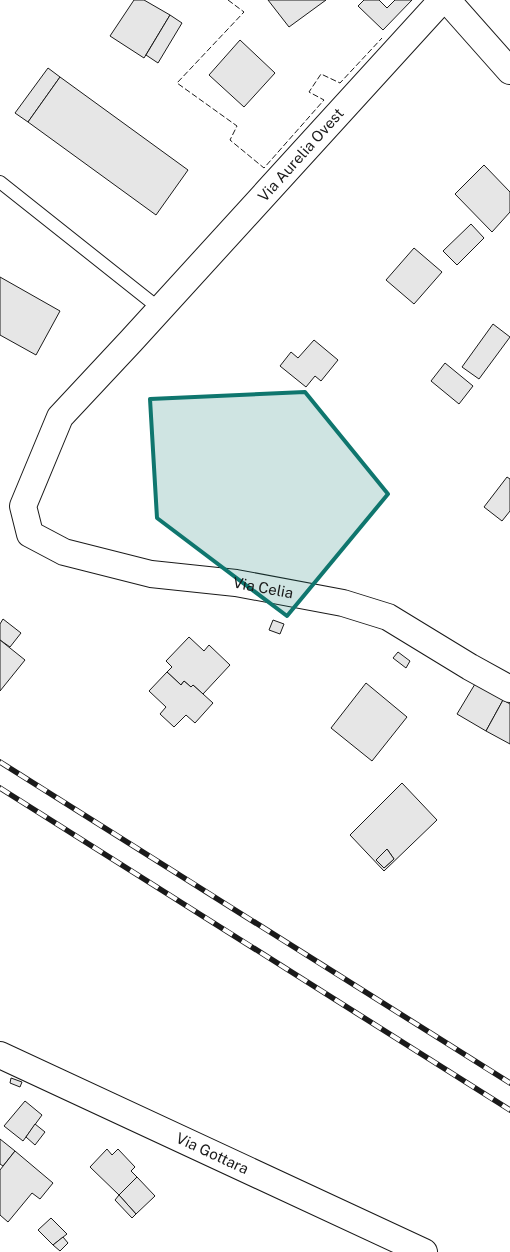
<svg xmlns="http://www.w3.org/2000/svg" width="510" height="1252" viewBox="0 0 510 1252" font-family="'Public Sans',sans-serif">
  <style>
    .building { fill: #e6e6e6; stroke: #1a1a1a; fill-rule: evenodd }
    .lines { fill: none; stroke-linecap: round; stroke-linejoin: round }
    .lane-casing { stroke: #1a1a1a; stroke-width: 14 }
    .street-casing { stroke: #1a1a1a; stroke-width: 28 }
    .lane { stroke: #fff; stroke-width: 12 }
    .street { stroke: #fff; stroke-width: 26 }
    .rail-casing { stroke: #1a1a1a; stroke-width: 5.5 }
    .rail { stroke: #fff; stroke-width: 4; stroke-dasharray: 11; stroke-linecap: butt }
    .fence { stroke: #1a1a1a; stroke-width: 1; stroke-dasharray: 6 2.5; stroke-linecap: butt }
    .marked { fill: #0f766e; fill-opacity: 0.2; stroke: #0f766e; stroke-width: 4; stroke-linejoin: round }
    .labels { text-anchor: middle; stroke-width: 4; stroke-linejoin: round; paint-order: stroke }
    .street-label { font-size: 15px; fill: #1a1a1a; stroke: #fff }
  </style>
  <rect width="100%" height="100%" fill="#fff"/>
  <g class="building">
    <path d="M 134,0 L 144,0 L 170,15 L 144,58 L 110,36 Z"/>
    <path d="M 268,0 L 326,0 L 289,27 Z"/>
    <path d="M 364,0 L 379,0 L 387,8 L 395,0 L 412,0 L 383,30 L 358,6 Z"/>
    <path d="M 170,15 L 182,23 L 158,63 L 146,55 Z"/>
    <path d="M 240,40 L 275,73 L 244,107 L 209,75 Z"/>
    <path d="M 48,68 L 60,77 L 28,122 L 15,113 Z"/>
    <path d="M 60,77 L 188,170 L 156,215 L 28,122 Z"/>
    <path d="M 484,165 L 510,192 L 510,212 L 492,232 L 455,194 Z"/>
    <path d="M 471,224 L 484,238 L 457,265 L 443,251 Z"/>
    <path d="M 414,248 L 442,272 L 414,304 L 386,280 Z"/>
    <path d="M 0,277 L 60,311 L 36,355 L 0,335 Z"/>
    <path d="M 493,324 L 510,337 L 479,379 L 462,367 Z"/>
    <path d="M 314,340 L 338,360 L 321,381 L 315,376 L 306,387 L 280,366 L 291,352 L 298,358 Z"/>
    <path d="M 445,363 L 473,386 L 459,404 L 431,381 Z"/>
    <path d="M 507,477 L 510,479 L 510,511 L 502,521 L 484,507 Z"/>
    <path d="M 3,619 L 21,633 L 10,647 L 0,640 L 0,624 Z"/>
    <path d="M 273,620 L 284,624 L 280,634 L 269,630 Z"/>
    <path d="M 189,637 L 204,651 L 209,645 L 230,665 L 203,694 L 193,685 L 191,687 L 184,681 L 181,685 L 167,672 L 172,667 L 166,661 Z"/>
    <path d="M 0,640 L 25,660 L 0,691 Z"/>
    <path d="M 398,652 L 410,661 L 406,668 L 393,658 Z"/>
    <path d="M 167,672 L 181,685 L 184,681 L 191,687 L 193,685 L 213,703 L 195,723 L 186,715 L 174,727 L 160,714 L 166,707 L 149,691 Z"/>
    <path d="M 366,683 L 407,717 L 372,761 L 331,728 Z"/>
    <path d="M 475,684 L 503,700 L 486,731 L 457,714 Z"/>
    <path d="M 503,700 L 510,704 L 510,744 L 486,731 Z"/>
    <path d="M 402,783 L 437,820 L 384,871 L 350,835 ZM 387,849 L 394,859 L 384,868 L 376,860 Z"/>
    <path d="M 387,849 L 394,859 L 384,868 L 376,860 Z"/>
    <path d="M 11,1078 L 22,1082 L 20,1087 L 10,1083 Z"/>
    <path d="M 25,1101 L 42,1115 L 23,1141 L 4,1126 Z"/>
    <path d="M 35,1124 L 45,1132 L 35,1145 L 26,1137 Z"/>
    <path d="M 0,1139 L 15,1151 L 3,1166 L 0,1164 Z"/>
    <path d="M 107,1149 L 112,1155 L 118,1149 L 135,1167 L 131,1171 L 137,1177 L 119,1195 L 90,1167 Z"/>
    <path d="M 15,1151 L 53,1183 L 40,1199 L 32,1193 L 8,1222 L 0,1215 L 0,1170 Z"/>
    <path d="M 137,1177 L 155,1196 L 136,1214 L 119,1195 Z"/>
    <path d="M 119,1195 L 136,1214 L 132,1218 L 115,1200 Z"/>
    <path d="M 51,1218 L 67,1234 L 53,1245 L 38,1230 Z"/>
    <path d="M 63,1237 L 68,1243 L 60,1251 L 53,1245 Z"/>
  </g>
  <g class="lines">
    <defs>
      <path id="lane" d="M 0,182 L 160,309"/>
      <g id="street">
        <path id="s1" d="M 442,0 L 131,341 L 60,417 L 23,506 L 30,534 L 64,552 L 151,574 L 236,583 L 343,603 L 388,617 L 470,667 L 510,689"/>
        <path d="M 447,0 L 510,71"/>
        <path id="s2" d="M 0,1055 L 424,1252"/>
      </g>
    </defs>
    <use href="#lane" class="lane-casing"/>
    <use href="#street" class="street-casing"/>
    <use href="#lane" class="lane"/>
    <use href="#street" class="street"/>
    <defs>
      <g id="rail">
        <path d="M 0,762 L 510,1083"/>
        <path d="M 0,788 L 510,1110"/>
      </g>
    </defs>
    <use href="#rail" class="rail-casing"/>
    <use href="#rail" class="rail"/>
    <path class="fence" d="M 228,0 L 244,12 L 177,83 L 237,126 L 230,140 L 264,168 L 324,100 L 309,92 L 321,74 L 340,83 L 382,38"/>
  </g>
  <path class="marked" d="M 305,392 L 388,494 L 287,616 L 157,518 L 150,399 Z"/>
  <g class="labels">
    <g class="street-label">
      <text transform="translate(301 155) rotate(-48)" y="5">Via Aurelia Ovest</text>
      <text dy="5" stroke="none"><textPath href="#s1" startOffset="932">Via Celia</textPath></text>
      <text dy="5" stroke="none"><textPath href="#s2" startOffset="234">Via Gottara</textPath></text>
    </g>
  </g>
</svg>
